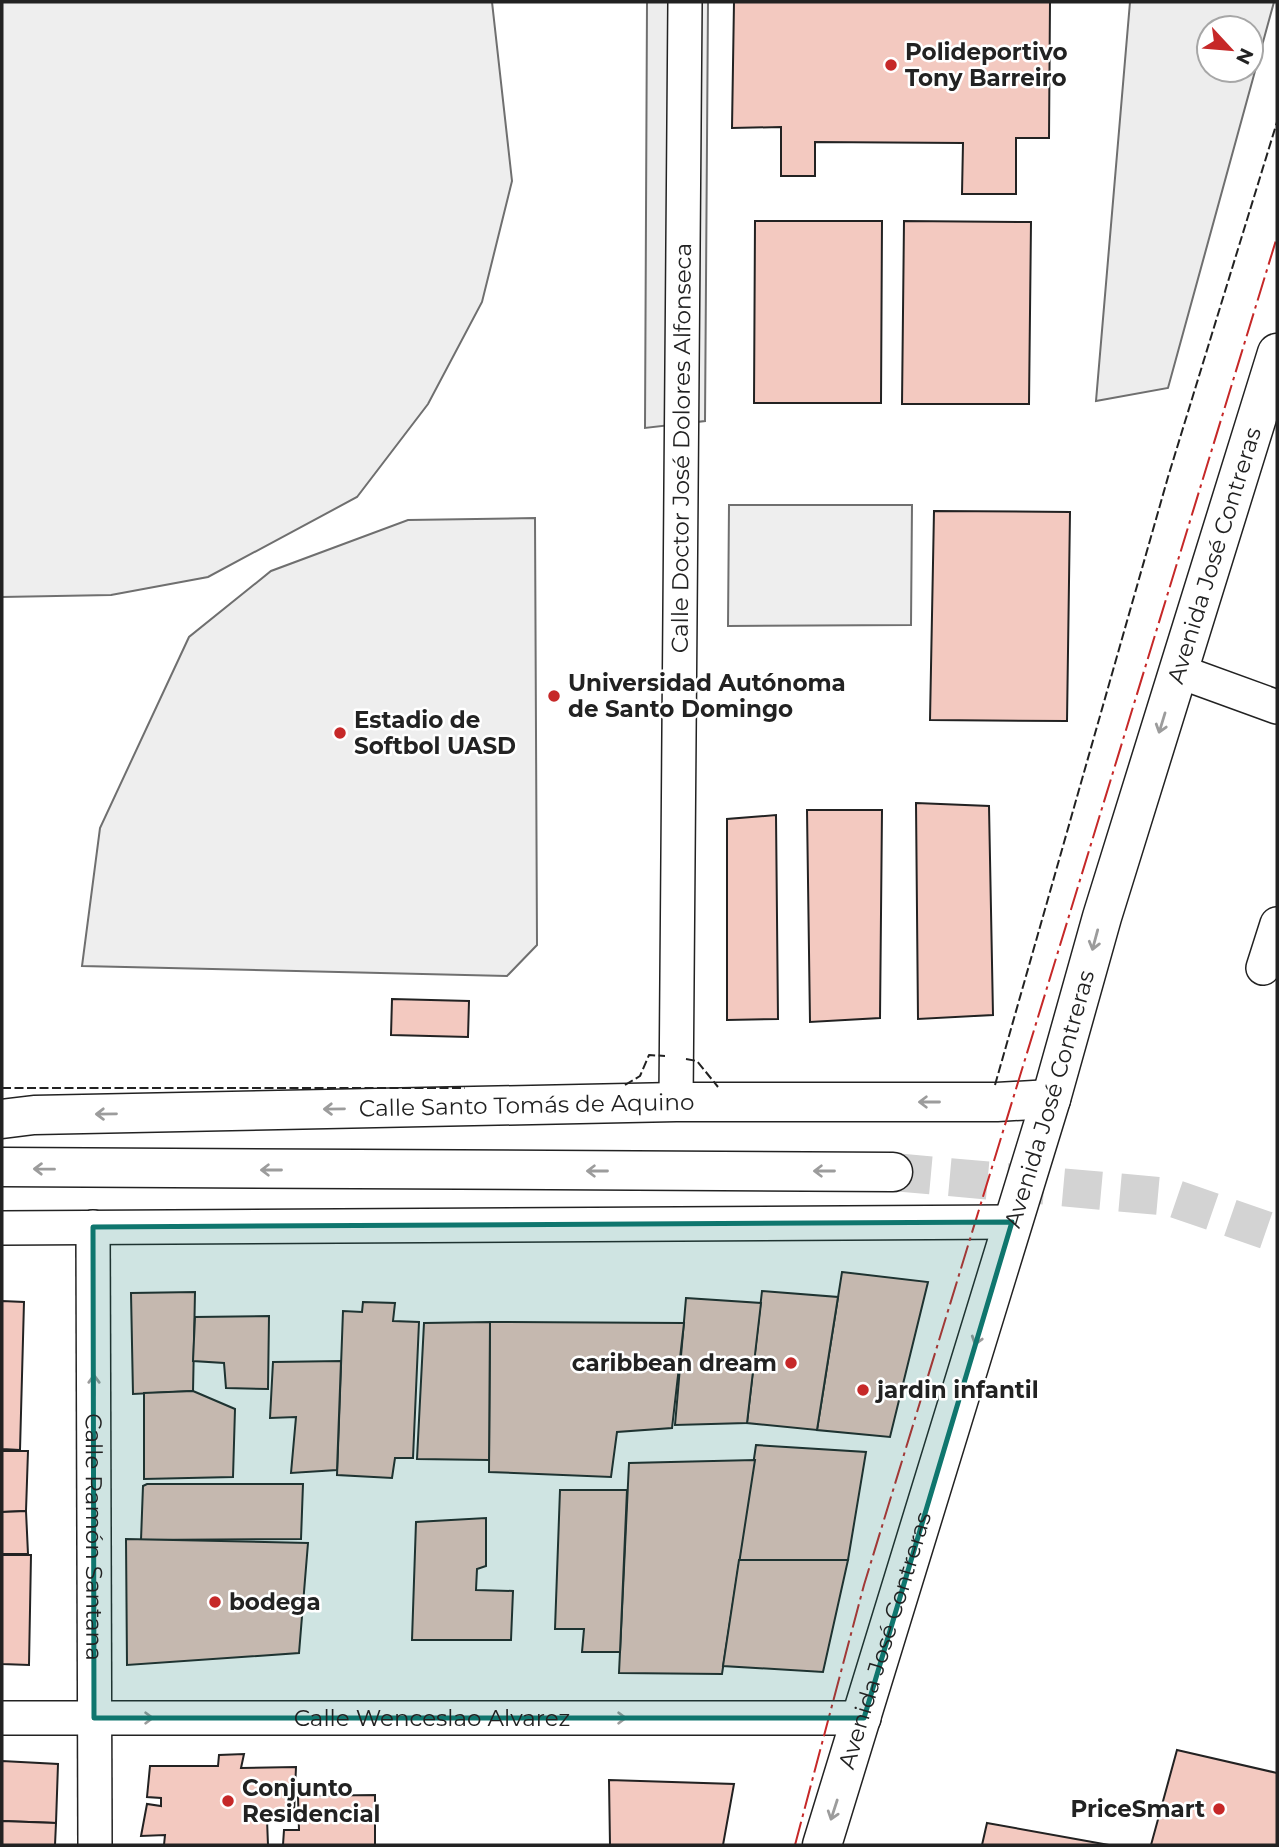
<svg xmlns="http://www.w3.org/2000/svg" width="1279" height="1847" viewBox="0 0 1279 1847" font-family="Montserrat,sans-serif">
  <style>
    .green { fill: #eee; stroke: #6f6f6f; stroke-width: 2 }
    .parking { fill: #ededed; stroke: #6f6f6f; stroke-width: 2; fill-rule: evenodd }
    .building { fill: #f3c9c0; stroke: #222; stroke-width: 2 }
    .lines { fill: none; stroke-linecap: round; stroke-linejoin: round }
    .tertiary-tunnel { stroke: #d3d3d3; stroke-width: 38; stroke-dasharray: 38 19; stroke-linecap: butt }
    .minor-casing { stroke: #222; stroke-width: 36 }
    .tertiary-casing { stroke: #222; stroke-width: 41 }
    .secondary-casing { stroke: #222; stroke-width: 41 }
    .minor { stroke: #fff; stroke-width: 33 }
    .tertiary { stroke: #fff; stroke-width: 38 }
    .secondary { stroke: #fff; stroke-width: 38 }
    .fence { stroke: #222; stroke-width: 2; stroke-dasharray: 9 3.5; stroke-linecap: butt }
    .power { stroke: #c62828; stroke-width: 2; stroke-dasharray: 24 5 3.5 5; stroke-linecap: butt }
    .oneway { stroke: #9c9c9c }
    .marked { fill: #0f766e; fill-opacity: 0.2; stroke: #0f766e; stroke-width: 5; stroke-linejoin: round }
    .poi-dot { fill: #c62828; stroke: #fff; stroke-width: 2.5 }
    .labels { text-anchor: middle; stroke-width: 5; stroke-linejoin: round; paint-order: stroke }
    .poi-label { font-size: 23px; font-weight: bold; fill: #222; stroke: #fff; text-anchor: start }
    .street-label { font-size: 23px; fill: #222; stroke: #fff }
  </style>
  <rect width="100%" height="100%" fill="#fff"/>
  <g class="green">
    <path d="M 2,2 L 492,2 L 512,181 L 482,302 L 428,404 L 357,497 L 208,577 L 111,595 L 2,597 Z"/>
    <path d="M 729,505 L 912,505 L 911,625 L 728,626 Z"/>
    <path d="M 535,518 L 537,945 L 507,976 L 82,966 L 100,828 L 189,637 L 271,571 L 408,520 Z"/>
  </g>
  <g class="parking">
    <path d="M 647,2 L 708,2 L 705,421 L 645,428 Z"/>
    <path d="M 1130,2 L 1274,2 L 1168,388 L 1096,401 ZM 1209,28 L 1251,28 L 1251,70 L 1209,70 Z"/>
  </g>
  <g class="building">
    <path d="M 734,2 L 1050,2 L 1049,138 L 1016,138 L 1016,194 L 962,194 L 963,143 L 815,142 L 815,176 L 781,176 L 781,127 L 732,128 Z"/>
    <path d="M 755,221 L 882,221 L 881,403 L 754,403 Z"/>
    <path d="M 904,221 L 1031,222 L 1029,404 L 902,404 Z"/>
    <path d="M 934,511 L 1070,512 L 1067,721 L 930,720 Z"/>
    <path d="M 916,803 L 989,806 L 993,1015 L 918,1019 Z"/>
    <path d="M 807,810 L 882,810 L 880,1018 L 810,1022 Z"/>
    <path d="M 776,815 L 778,1019 L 727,1020 L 727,819 Z"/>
    <path d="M 392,999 L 469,1001 L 468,1037 L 391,1035 Z"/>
    <path d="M 842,1272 L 928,1282 L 890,1437 L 817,1430 Z"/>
    <path d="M 762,1291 L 838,1297 L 817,1430 L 747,1423 Z"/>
    <path d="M 195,1292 L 193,1391 L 133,1394 L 131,1293 Z"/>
    <path d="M 686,1298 L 761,1303 L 747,1423 L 675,1425 Z"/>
    <path d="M 2,1301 L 24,1302 L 20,1450 L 2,1449 Z"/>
    <path d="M 363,1302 L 395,1303 L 393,1321 L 419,1322 L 413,1458 L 395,1458 L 392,1478 L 337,1475 L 343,1311 L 362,1312 Z"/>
    <path d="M 269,1316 L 268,1389 L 226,1388 L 224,1363 L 193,1361 L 195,1317 Z"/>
    <path d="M 490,1322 L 684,1323 L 672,1428 L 617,1432 L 611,1477 L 489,1472 Z"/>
    <path d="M 490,1322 L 489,1460 L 417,1459 L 424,1323 Z"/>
    <path d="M 341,1361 L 337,1470 L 291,1473 L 296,1417 L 270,1418 L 273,1362 Z"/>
    <path d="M 193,1391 L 235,1409 L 233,1477 L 144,1479 L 144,1393 Z"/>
    <path d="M 756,1445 L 866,1452 L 848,1560 L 739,1560 Z"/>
    <path d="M 2,1451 L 28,1451 L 26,1511 L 2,1512 Z"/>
    <path d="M 755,1460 L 722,1674 L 619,1673 L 629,1463 Z"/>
    <path d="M 147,1484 L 303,1484 L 301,1539 L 141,1540 L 143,1486 Z"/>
    <path d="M 560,1490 L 627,1490 L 620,1652 L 582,1652 L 584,1629 L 555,1629 Z"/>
    <path d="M 26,1511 L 28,1554 L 2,1554 L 2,1512 Z"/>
    <path d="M 486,1518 L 486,1566 L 477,1569 L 476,1590 L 513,1591 L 511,1640 L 412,1640 L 416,1522 Z"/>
    <path d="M 126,1539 L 308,1543 L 299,1653 L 127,1665 Z"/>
    <path d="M 2,1555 L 31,1555 L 29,1665 L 2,1664 Z"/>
    <path d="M 739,1560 L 848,1560 L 823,1672 L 723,1666 Z"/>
    <path d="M 1177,1750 L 1277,1773 L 1277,1845 L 1151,1845 Z"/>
    <path d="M 244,1754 L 241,1768 L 296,1767 L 294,1814 L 267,1819 L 268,1845 L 164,1845 L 165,1835 L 141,1836 L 147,1804 L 161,1806 L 161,1798 L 147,1797 L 150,1766 L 218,1766 L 219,1755 Z"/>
    <path d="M 2,1761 L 58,1764 L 56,1823 L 2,1821 Z"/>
    <path d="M 609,1780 L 734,1784 L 723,1845 L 610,1845 Z"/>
    <path d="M 375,1795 L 375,1845 L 283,1845 L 284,1830 L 299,1830 L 298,1796 Z"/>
    <path d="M 2,1821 L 56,1823 L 55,1845 L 2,1845 Z"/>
    <path d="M 987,1823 L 1109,1845 L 982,1845 Z"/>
  </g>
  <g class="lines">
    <path class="tertiary-tunnel" d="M 893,1172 L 1170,1197 L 1277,1234"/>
    <defs>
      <g id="minor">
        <path d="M 1178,671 L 1277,707"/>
        <path d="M 1263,968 L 1277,924"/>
        <path id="s1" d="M 676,1102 L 685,2"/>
        <path id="s2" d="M 93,1227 L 95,1845"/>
        <path d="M 2,1228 L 1012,1222"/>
        <path id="s3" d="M 2,1718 L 864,1718"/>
      </g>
      <g id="tertiary">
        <path id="s4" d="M 2,1119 L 34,1115 L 676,1102 L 997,1102 L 1051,1099"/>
        <path d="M 2,1167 L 893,1172"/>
      </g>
      <g id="secondary">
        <path id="s5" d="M 822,1845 L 1051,1099 L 1102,917 L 1277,353"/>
      </g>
    </defs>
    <use href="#minor" class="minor-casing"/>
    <use href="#tertiary" class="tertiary-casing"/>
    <use href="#secondary" class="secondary-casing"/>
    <use href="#minor" class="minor"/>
    <use href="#tertiary" class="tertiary"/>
    <use href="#secondary" class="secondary"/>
    <g class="fence">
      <path d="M 686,1059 L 697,1061 L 718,1087"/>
      <path d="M 625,1085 L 640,1076 L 649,1055 L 665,1056"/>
      <path d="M 995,1085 L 1168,477 L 1277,122"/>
      <path d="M 2,1088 L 465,1088"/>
    </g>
    <path class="power" d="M 795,1845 L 864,1585 L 1277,237"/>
  </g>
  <defs><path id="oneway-shaft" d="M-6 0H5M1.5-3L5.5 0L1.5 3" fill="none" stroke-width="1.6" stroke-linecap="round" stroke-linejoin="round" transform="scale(1.75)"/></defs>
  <g class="oneway">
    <use href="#oneway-shaft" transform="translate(1162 723) rotate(107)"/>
    <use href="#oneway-shaft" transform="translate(1095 940) rotate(105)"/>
    <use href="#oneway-shaft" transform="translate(929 1102) rotate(180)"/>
    <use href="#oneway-shaft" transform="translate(334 1109) rotate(179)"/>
    <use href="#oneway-shaft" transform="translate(106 1114) rotate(179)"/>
    <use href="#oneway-shaft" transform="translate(44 1169) rotate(-179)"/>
    <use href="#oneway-shaft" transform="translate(271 1170) rotate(-180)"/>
    <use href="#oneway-shaft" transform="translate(597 1171) rotate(-180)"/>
    <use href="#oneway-shaft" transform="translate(824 1171) rotate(-180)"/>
    <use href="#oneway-shaft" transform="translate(978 1335) rotate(107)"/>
    <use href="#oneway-shaft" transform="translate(94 1385) rotate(-90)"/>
    <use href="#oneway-shaft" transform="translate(143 1718)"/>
    <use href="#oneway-shaft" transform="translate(616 1718)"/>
    <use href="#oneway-shaft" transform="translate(834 1810) rotate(108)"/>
  </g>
  <path class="marked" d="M 1012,1222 L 864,1718 L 94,1718 L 93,1227 Z"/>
  <g class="poi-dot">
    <circle cx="891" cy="65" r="7"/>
    <circle cx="554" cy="696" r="7"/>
    <circle cx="340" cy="733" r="7"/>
    <circle cx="791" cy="1363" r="7"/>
    <circle cx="863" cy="1390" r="7"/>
    <circle cx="215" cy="1602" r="7"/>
    <circle cx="228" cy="1801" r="7"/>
    <circle cx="1219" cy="1809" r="7"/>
  </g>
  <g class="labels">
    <g class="poi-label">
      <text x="905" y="60">Polideportivo<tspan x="905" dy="26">Tony Barreiro</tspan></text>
      <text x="568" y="691">Universidad Autónoma<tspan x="568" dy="26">de Santo Domingo</tspan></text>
      <text x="354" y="728">Estadio de<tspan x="354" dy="26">Softbol UASD</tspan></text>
      <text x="777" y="1371" text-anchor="end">caribbean dream</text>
      <text x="877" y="1398">jardin infantil</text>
      <text x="229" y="1610">bodega</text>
      <text x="242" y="1796">Conjunto<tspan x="242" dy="26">Residencial</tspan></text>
      <text x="1205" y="1817" text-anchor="end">PriceSmart</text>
    </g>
    <g class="street-label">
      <text dy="8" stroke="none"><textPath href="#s1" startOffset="654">Calle Doctor José Dolores Alfonseca</textPath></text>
      <text dy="8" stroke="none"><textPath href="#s5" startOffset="1348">Avenida José Contreras</textPath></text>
      <text dy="8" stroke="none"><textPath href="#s5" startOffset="780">Avenida José Contreras</textPath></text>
      <text dy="8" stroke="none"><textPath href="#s4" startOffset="525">Calle Santo Tomás de Aquino</textPath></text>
      <text dy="8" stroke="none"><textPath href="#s2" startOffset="310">Calle Ramón Santana</textPath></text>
      <text dy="8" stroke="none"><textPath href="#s5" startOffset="214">Avenida José Contreras</textPath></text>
      <text dy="8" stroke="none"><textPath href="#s3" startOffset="430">Calle Wenceslao Alvarez</textPath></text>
    </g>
  </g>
  <rect width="1279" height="1847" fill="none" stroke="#222222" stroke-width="7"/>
  <g transform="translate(1230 49) rotate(116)"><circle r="33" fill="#ffffff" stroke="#a7a7a7" stroke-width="2"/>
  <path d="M0-5L12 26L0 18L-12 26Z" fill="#c62828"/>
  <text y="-10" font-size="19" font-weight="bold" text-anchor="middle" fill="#222222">N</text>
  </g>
</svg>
